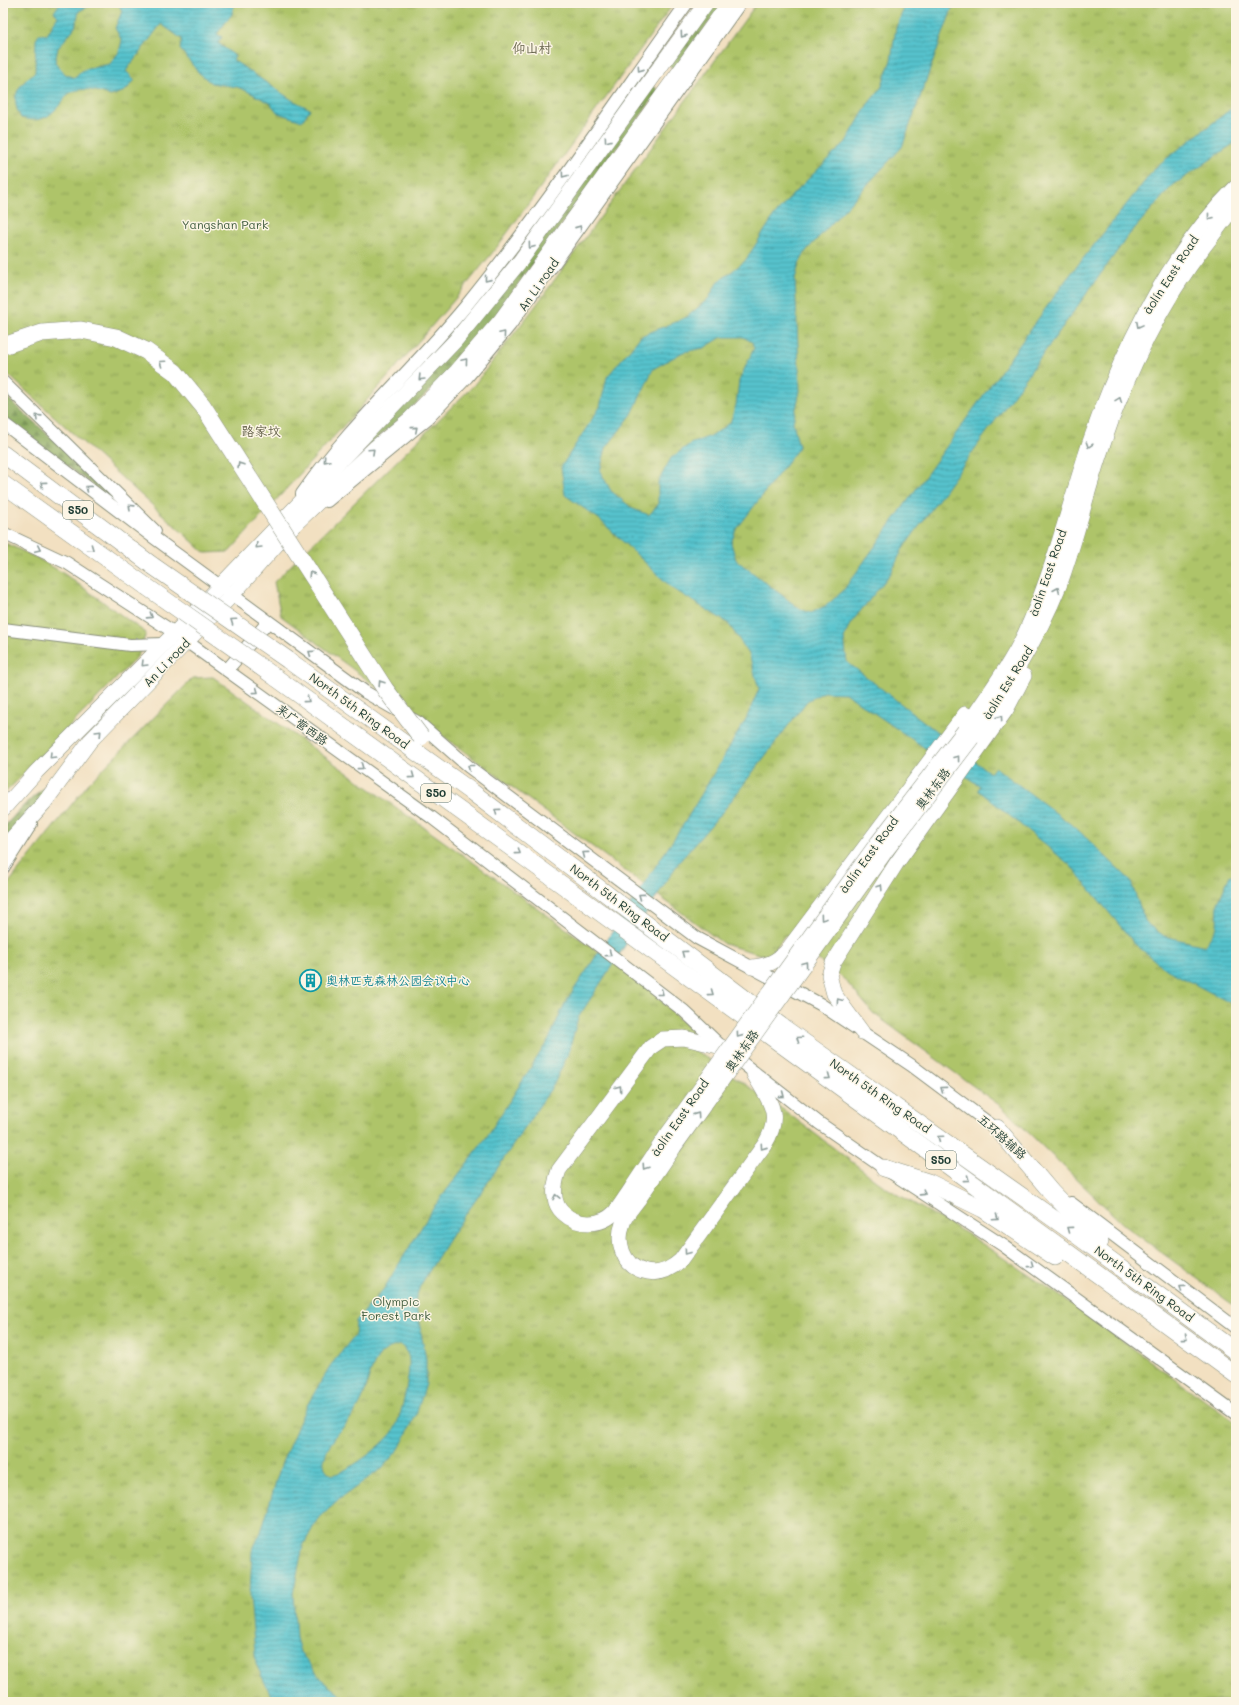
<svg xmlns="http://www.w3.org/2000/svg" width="1239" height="1705" viewBox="0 0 1239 1705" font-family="Mali,'LXGW WenKai TC',sans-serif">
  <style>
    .forest { fill: url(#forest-firs); stroke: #547448 }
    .park { fill: url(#park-tufts); stroke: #66804e }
    .water { fill: url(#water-rules); stroke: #3a8080; fill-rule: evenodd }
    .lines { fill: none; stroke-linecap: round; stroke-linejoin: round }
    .minor-casing { stroke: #888e7a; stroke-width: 14 }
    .major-casing { stroke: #888e7a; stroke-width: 16 }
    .highway-casing { stroke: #888e7a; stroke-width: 18 }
    .minor { stroke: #fff; stroke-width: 12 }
    .major { stroke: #fff; stroke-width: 15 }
    .highway { stroke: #fff; stroke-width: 17 }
    .major-bridge-casing { stroke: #888e7a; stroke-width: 16; stroke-linecap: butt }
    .highway-bridge-casing { stroke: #888e7a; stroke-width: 18; stroke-linecap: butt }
    .major-bridge { stroke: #fff; stroke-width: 15 }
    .highway-bridge { stroke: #fff; stroke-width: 17 }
    .oneway { stroke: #8f9e9a }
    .labels { text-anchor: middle; stroke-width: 3; stroke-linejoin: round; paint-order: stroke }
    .shield { fill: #fcf5e5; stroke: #617469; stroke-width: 1 }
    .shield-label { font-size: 11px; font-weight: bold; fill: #1f3d34 }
    .park-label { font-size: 12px; fill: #435f41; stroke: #fcf5e5 }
    .street-label { font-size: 12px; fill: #1f3d34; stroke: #fcf5e5 }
    .culture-label { font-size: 12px; fill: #0d838f; stroke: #fcf5e5; text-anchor: start }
    .neighbourhood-label { font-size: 13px; fill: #65624b; stroke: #fcf5e5 }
  </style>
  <defs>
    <pattern id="forest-firs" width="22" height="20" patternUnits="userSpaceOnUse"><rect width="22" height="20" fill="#8aaa5d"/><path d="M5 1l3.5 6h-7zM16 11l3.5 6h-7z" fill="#708c4e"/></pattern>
    <pattern id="park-tufts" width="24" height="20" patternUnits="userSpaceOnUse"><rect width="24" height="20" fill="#aec469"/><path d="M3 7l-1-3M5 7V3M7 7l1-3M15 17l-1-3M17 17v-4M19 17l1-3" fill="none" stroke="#8da057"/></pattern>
    <pattern id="water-rules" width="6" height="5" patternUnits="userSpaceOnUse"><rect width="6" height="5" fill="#56c3cd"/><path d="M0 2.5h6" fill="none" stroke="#47a0a7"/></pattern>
  </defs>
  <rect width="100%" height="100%" fill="#fcf5e5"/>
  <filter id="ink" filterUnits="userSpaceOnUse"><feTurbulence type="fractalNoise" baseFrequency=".025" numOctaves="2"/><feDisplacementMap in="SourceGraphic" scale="8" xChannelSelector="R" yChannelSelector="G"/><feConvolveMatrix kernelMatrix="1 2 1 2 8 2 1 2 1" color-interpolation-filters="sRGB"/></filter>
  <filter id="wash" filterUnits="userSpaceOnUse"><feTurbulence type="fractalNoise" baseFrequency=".012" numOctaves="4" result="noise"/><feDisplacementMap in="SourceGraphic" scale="16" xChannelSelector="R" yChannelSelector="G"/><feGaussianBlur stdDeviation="0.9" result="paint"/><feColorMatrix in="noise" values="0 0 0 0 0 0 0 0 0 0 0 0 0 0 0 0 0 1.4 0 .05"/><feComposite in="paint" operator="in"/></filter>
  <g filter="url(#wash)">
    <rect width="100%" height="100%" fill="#f2e0c1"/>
    <g class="forest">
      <path d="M 711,3 L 724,3 L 674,69 L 668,64 Z"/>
      <path d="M 652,86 L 656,88 L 658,92 L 493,319 L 440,381 L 400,419 L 355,457 L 353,456 L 442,361 Z"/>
      <path d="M 3,394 L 116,496 L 113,500 L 3,418 Z"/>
      <path d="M 66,769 L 3,846 L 3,828 L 22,807 Z"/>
    </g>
    <g class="park">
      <path d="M 3,3 L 674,3 L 497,247 L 455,299 L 386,379 L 229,552 L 205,553 L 3,370 Z"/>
      <path d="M 757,3 L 1236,3 L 1236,1307 L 1124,1225 L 1002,1107 L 873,1013 L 844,979 L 785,935 L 769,957 L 724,944 L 281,616 L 274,582 L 474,385 L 534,308 Z"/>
      <path d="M 3,542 L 37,558 L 63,573 L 146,633 L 138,656 L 3,795 Z"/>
      <path d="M 213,677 L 648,987 L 691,1031 L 687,1045 L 785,1111 L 885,1187 L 969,1235 L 1066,1300 L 1236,1423 L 1236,1702 L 3,1702 L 3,890 L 88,784 L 193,678 Z"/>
    </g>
    <g class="water">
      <path d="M 60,3 L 96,3 L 79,11 L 75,27 L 58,48 L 55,62 L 65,74 L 75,78 L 83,70 L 110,64 L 119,52 L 122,41 L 115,28 L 122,11 L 119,5 L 112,3 L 234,3 L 232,14 L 217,34 L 222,37 L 218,43 L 235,56 L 233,60 L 292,100 L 310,109 L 302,121 L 278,113 L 270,103 L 247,91 L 237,87 L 211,83 L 198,72 L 180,49 L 182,39 L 161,24 L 126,71 L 135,80 L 125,91 L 110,96 C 99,91 81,86 70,93 C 67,94 64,100 62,102 C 49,118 41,123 21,118 C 9,96 18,86 35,72 L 36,40 L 39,34 L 47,35 L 58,16 L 54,12 Z"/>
      <path d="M 906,3 L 954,3 L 902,147 L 806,251 L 799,264 L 795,279 L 800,391 L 793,422 L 799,447 L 736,530 L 731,543 L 736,560 L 800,609 L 811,613 L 827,605 L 843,591 L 1066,280 L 1157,166 L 1236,105 L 1236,142 L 1172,186 L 1128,236 L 902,550 L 891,573 L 850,624 L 844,638 L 847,662 L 990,773 L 995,767 L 1077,829 L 1130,880 L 1146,923 L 1164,936 L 1205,946 L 1217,927 L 1218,903 L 1230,875 L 1236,875 L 1236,1006 L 1164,968 L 1135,944 L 1070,865 L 978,790 L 980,786 L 845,693 L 824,692 L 807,701 L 724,810 L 679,862 L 578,1018 L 568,1054 L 554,1084 L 482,1191 L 452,1234 L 420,1286 L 415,1301 L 426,1359 L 426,1384 L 416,1415 L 399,1449 L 382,1468 L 341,1498 L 317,1520 L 303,1546 L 293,1593 L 296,1638 L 300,1652 L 325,1683 L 350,1702 L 274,1702 L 256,1664 L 250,1596 L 252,1551 L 261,1532 L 281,1465 L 305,1409 L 330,1366 L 355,1335 L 356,1321 L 383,1290 L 434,1207 L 486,1138 L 549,1039 L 565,1003 L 685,822 L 746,719 L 759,689 L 749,654 L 728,623 L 672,588 L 599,519 L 565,495 L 561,467 L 600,407 L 607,377 L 641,336 L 687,317 L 709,298 L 717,283 L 745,261 L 774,216 L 795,192 L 846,142 L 868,104 L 881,88 L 891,60 L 896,28 ZM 722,337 L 743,337 L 752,342 L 754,348 L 739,381 L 736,405 L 730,423 L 713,435 L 690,444 L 671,458 L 658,482 L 658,505 L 649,515 L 633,509 L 611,491 L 600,471 L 606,448 L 632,414 L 653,369 L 683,352 L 704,348 ZM 401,1345 C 405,1350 409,1354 409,1361 C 410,1375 401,1422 392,1433 C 382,1446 348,1472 332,1475 C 326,1471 323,1467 324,1460 C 329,1436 353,1422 362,1400 C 368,1385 369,1368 380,1355 C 385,1349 393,1346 401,1345 Z"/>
    </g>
  </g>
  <g filter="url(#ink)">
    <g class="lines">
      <defs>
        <g id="minor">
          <path d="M 3,382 L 155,531"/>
          <path d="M 3,423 L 149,534 L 365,692 L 419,723 L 469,767 L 697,938 L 820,1004 L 911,1065 L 1002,1133"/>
          <path d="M 302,494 C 349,426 412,371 465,307 C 544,210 614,105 687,3"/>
          <path d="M 327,501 L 429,417 L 467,377 L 510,325 L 740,3"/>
          <path d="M 3,533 L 67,563 L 175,633 L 431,817 L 684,1011 L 722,1047 L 819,1123 L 884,1168 L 1004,1246 L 1236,1414"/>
          <path d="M 3,629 L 130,645 L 164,644"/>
          <path d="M 227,670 L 268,622"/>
          <path d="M 3,868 L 31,824"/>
          <path d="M 1071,1203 L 1236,1328"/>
        </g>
        <g id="major">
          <path d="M 964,731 C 987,695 1015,660 1031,620 C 1056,562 1070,501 1090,442 C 1121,352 1168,255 1236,187"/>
          <path d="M 972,738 C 1006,688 1036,643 1059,586 C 1076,541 1086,493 1102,447 C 1127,372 1162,299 1212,236 C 1220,226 1227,215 1236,205"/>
          <path d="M 3,809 L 37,771 L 175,633 L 455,341 L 521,260 L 706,3"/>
          <path d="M 3,848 L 44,803 L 90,741 L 232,595 L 293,526 L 376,447 L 410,419 L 457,371 L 501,320 L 729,3"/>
          <path d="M 752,967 C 767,966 775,962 786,952 L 965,714"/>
          <path d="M 862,1032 L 834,994 L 829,975 L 833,963 L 896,864 L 1006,710 L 1024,676"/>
          <path d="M 667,1135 C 655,1153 643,1171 631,1189 C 626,1196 621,1205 615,1212 C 601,1227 577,1226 563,1213 C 551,1202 554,1184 559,1170 L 651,1047 L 663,1039 L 684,1038 L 722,1047"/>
          <path d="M 674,1147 C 662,1165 650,1182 638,1200 C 633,1207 625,1215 623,1223 C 616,1241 622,1265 643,1271 C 658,1276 670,1270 681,1260 L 765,1144 C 783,1114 769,1101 754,1074"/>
        </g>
        <g id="highway">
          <path d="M 3,454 L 153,566"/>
          <path d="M 3,484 L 147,587"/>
          <path d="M 288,660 L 472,792 L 781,1026 L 1071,1231 L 1236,1352"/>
          <path d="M 275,677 L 524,857 L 1236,1375"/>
          <path d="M 997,1128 L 1052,1193 L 1100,1242"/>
          <path d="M 884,1168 L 928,1182 L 983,1209 L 1055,1257"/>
        </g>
      </defs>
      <use href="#minor" class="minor-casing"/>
      <use href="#major" class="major-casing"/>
      <use href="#highway" class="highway-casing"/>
      <use href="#minor" class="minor"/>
      <use href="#major" class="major"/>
      <use href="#highway" class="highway"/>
      <defs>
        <g id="major-bridge">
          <path d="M 667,1135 L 878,842 L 964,731"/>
          <path d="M 674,1147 L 888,848 L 972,738"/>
        </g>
        <g id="highway-bridge">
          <path d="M 3,346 L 42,333 L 81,330 L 116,337 L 146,351 L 175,372 L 203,406 L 385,689 L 421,737"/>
          <path d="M 153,566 L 288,660"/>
          <path d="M 147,587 L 275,677"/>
        </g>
      </defs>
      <use href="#major-bridge" class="major-bridge-casing"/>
      <use href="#highway-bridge" class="highway-bridge-casing"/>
      <use href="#major-bridge" class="major-bridge"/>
      <use href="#highway-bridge" class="highway-bridge"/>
    </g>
    <defs><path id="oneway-chevron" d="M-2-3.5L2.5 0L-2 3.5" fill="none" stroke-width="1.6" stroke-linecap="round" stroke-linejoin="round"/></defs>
    <g class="oneway">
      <use href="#oneway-chevron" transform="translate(683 35) rotate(125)"/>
      <use href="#oneway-chevron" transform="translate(640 69) rotate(125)"/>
      <use href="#oneway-chevron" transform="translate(607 140) rotate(126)"/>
      <use href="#oneway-chevron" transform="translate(564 175) rotate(126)"/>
      <use href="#oneway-chevron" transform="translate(1210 217) rotate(128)"/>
      <use href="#oneway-chevron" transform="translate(579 228) rotate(-55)"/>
      <use href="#oneway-chevron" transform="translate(531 246) rotate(126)"/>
      <use href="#oneway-chevron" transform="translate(487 279) rotate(129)"/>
      <use href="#oneway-chevron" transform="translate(1139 325) rotate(118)"/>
      <use href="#oneway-chevron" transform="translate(503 334) rotate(-50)"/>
      <use href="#oneway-chevron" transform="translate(465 361) rotate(-50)"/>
      <use href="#oneway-chevron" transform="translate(162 363) rotate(-145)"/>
      <use href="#oneway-chevron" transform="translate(421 378) rotate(134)"/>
      <use href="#oneway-chevron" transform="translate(1119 400) rotate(-69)"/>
      <use href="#oneway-chevron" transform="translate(38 417) rotate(-136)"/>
      <use href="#oneway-chevron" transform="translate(415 429) rotate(-41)"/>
      <use href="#oneway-chevron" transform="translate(1089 445) rotate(108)"/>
      <use href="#oneway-chevron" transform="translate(372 451) rotate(-43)"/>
      <use href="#oneway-chevron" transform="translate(326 460) rotate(132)"/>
      <use href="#oneway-chevron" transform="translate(240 465) rotate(-122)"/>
      <use href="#oneway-chevron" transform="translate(43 484) rotate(-143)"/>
      <use href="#oneway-chevron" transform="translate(88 488) rotate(-143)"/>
      <use href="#oneway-chevron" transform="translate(131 507) rotate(-136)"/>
      <use href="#oneway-chevron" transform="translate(258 546) rotate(134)"/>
      <use href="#oneway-chevron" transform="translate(91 548) rotate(35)"/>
      <use href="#oneway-chevron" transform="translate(38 549) rotate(25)"/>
      <use href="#oneway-chevron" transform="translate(311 574) rotate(-123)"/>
      <use href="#oneway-chevron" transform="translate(1057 590) rotate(-67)"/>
      <use href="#oneway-chevron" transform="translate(150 616) rotate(33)"/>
      <use href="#oneway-chevron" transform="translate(233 621) rotate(-145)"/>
      <use href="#oneway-chevron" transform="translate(311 653) rotate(-144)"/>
      <use href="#oneway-chevron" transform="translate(144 664) rotate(135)"/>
      <use href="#oneway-chevron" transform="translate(381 683) rotate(-123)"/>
      <use href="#oneway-chevron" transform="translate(256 691) rotate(36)"/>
      <use href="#oneway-chevron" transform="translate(307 700) rotate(36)"/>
      <use href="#oneway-chevron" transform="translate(1000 718) rotate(-55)"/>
      <use href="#oneway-chevron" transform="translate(99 733) rotate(-46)"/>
      <use href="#oneway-chevron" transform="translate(52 756) rotate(135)"/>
      <use href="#oneway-chevron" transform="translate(957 758) rotate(-53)"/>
      <use href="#oneway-chevron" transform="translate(361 767) rotate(36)"/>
      <use href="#oneway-chevron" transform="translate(470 767) rotate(-141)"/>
      <use href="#oneway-chevron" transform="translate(412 776) rotate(36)"/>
      <use href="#oneway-chevron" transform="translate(497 811) rotate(-143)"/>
      <use href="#oneway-chevron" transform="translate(518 852) rotate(36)"/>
      <use href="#oneway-chevron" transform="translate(585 854) rotate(-143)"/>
      <use href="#oneway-chevron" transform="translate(880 887) rotate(-57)"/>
      <use href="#oneway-chevron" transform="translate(641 896) rotate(-143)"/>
      <use href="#oneway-chevron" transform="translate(823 918) rotate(126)"/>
      <use href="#oneway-chevron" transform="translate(684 953) rotate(-143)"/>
      <use href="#oneway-chevron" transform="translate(609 954) rotate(36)"/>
      <use href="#oneway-chevron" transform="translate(805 964) rotate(-54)"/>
      <use href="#oneway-chevron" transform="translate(661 993) rotate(38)"/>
      <use href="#oneway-chevron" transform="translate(711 993) rotate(36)"/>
      <use href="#oneway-chevron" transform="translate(839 1001) rotate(-127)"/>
      <use href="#oneway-chevron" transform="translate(739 1035) rotate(126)"/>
      <use href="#oneway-chevron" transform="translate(799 1039) rotate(-145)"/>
      <use href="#oneway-chevron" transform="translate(828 1077) rotate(36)"/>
      <use href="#oneway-chevron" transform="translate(619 1088) rotate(-54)"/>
      <use href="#oneway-chevron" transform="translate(943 1089) rotate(-144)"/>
      <use href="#oneway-chevron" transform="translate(782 1095) rotate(37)"/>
      <use href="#oneway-chevron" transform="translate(697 1115) rotate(-55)"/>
      <use href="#oneway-chevron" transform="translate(940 1138) rotate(-145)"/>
      <use href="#oneway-chevron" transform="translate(763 1147) rotate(125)"/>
      <use href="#oneway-chevron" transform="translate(645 1167) rotate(124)"/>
      <use href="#oneway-chevron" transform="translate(967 1179) rotate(36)"/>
      <use href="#oneway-chevron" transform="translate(923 1193) rotate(33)"/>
      <use href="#oneway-chevron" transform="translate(556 1197) rotate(-102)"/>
      <use href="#oneway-chevron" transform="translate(996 1218) rotate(34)"/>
      <use href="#oneway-chevron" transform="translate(1069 1229) rotate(-144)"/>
      <use href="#oneway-chevron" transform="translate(687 1252) rotate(126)"/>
      <use href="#oneway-chevron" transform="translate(1031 1265) rotate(36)"/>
      <use href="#oneway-chevron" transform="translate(1182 1288) rotate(-143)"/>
      <use href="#oneway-chevron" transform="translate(1185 1338) rotate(36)"/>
    </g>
  </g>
  <defs>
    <symbol id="building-ring" viewBox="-11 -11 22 22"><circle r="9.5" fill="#fcf5e5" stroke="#0f9aa8" stroke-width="1.5"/><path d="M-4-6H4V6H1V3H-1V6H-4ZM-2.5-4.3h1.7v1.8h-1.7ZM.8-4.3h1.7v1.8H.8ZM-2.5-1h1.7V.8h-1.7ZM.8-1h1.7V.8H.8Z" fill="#0f9aa8"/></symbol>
  </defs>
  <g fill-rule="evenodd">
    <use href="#building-ring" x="298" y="968" width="25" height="25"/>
  </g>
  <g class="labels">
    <g class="shield">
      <rect x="63" y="501" width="30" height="18" rx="3"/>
      <rect x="421" y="784" width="30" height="18" rx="3"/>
      <rect x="926" y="1151" width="30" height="18" rx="3"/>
    </g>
    <g class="shield-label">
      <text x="78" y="514">S50</text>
      <text x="436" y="797">S50</text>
      <text x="941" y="1164">S50</text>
    </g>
    <g class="park-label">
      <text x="225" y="229">Yangshan Park</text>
      <text x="396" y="1306">Olympic<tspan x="396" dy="14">Forest Park</tspan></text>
    </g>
    <g class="street-label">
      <text transform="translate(1171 275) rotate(-57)" y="4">àolín East Road</text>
      <text transform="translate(539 285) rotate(-55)" y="4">An Li road</text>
      <text transform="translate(1048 573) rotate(-71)" y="4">àolín East Road</text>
      <text transform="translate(167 663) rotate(-46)" y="4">An Li road</text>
      <text transform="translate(1008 683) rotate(-58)" y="4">àolín Est Road</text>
      <text transform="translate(359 711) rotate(36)" y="4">North 5th Ring Road</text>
      <text transform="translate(302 725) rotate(36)" y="4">来广营西路</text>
      <text transform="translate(933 789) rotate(-53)" y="4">奥林东路</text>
      <text transform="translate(869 855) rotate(-54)" y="4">àolín East Road</text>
      <text transform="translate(619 903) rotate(37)" y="4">North 5th Ring Road</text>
      <text transform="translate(742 1051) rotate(-55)" y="4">奥林东路</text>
      <text transform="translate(880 1096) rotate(35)" y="4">North 5th Ring Road</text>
      <text transform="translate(680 1118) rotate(-55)" y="4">àolín East Road</text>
      <text transform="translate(1002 1137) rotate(42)" y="4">五环路辅路</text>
      <text transform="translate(1144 1284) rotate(36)" y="4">North 5th Ring Road</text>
    </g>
    <g class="culture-label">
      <text x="326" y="985">奥林匹克森林公园会议中心</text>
    </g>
    <g class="neighbourhood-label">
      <text x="532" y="53">仰山村</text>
      <text x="261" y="436">路家坟</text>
    </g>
  </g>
  <rect width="1239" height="1705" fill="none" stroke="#fcf5e5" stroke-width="16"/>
</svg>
